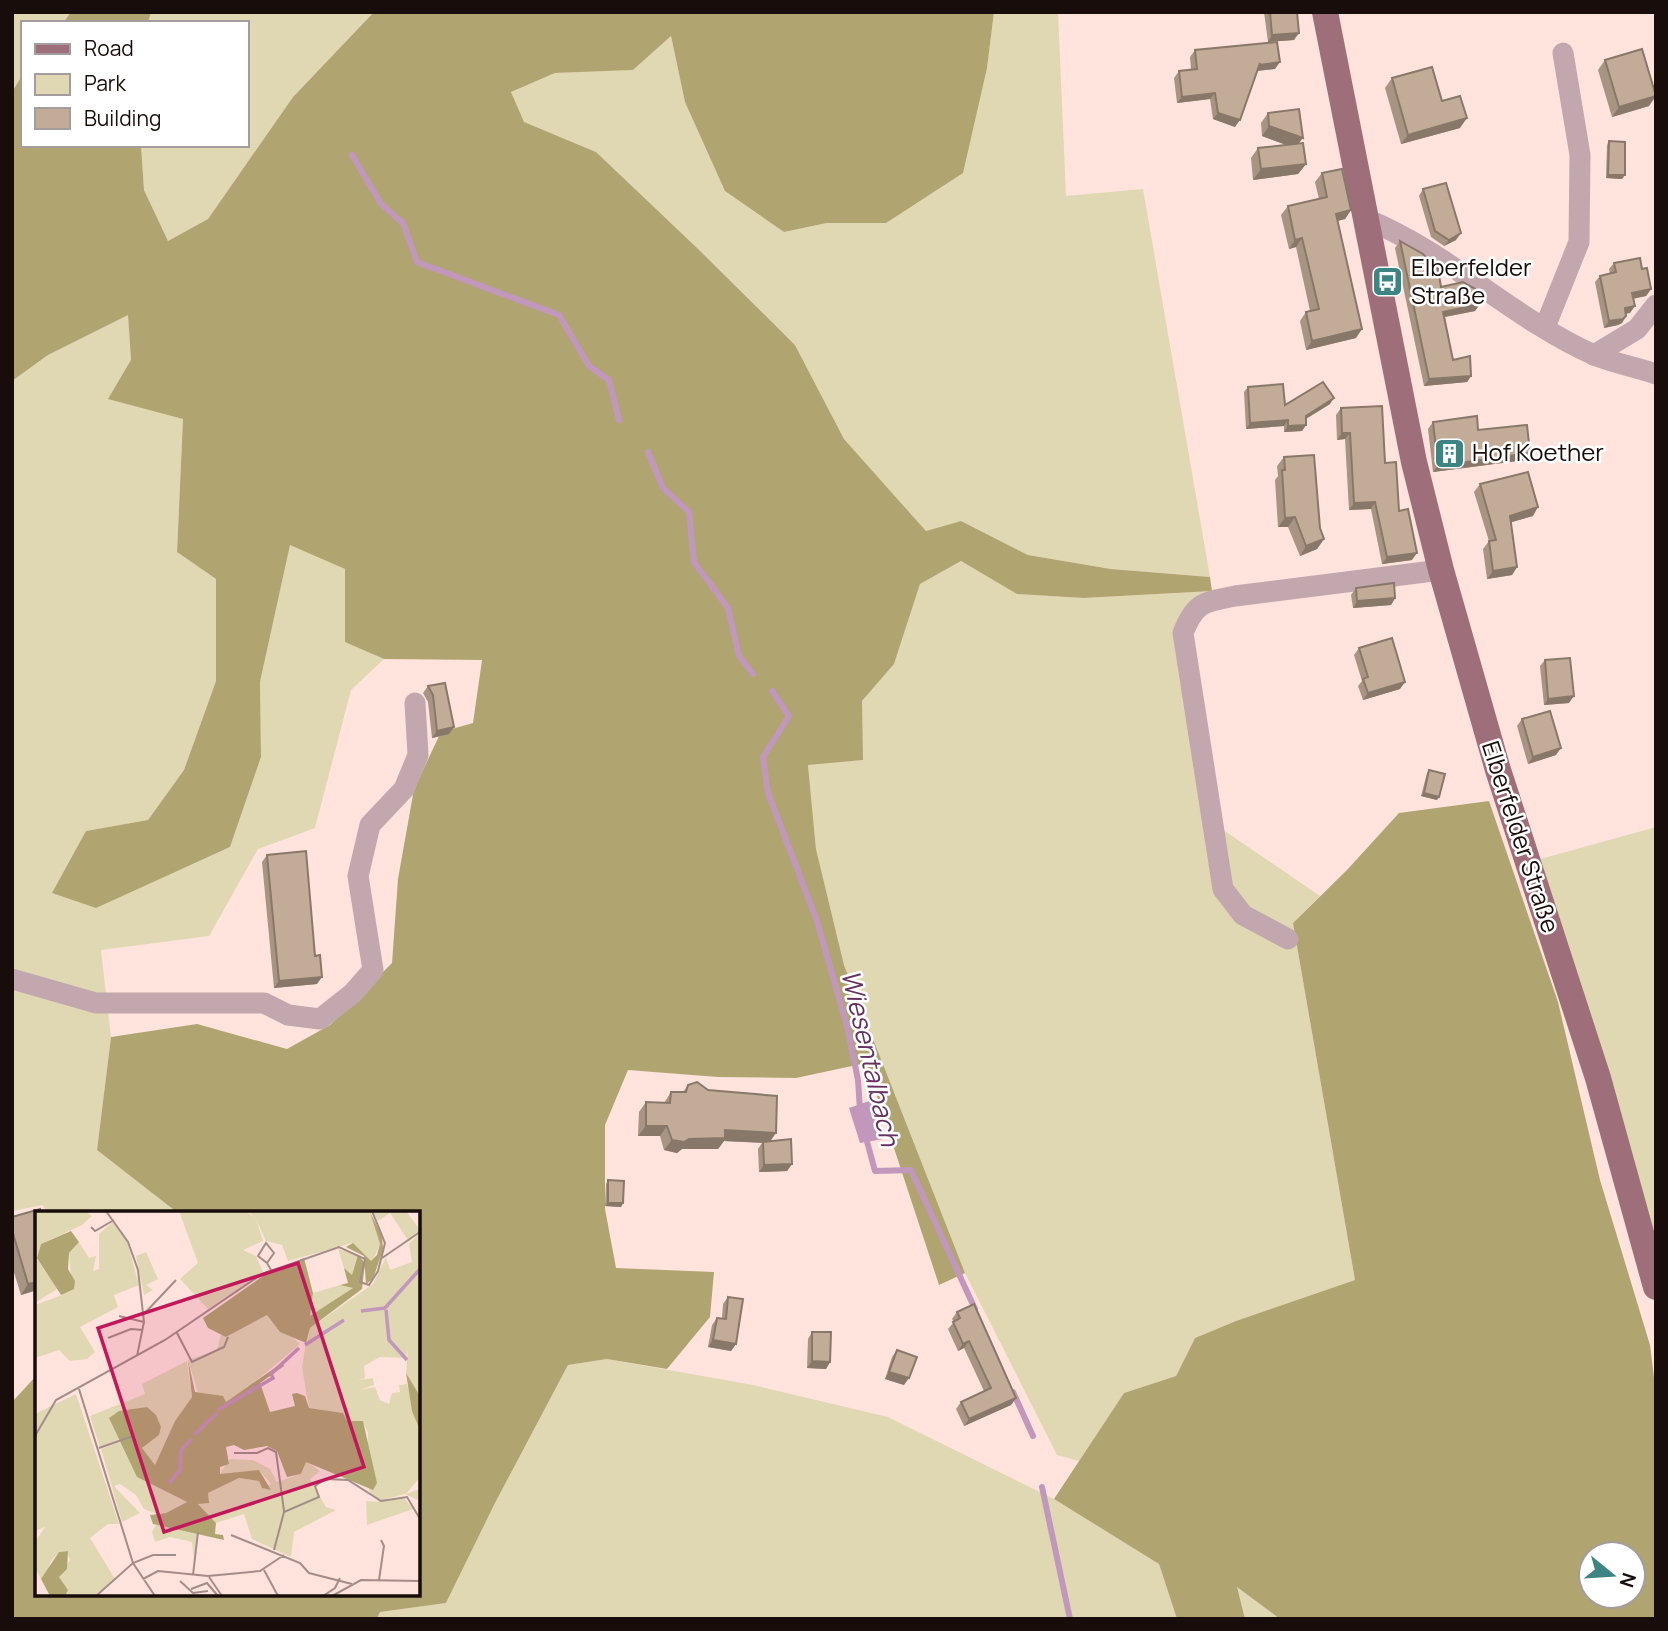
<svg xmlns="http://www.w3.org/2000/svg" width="1668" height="1631" viewBox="0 0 1668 1631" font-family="Manrope,sans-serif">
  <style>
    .green { fill: #e0d8b3 }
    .forest { fill: #b0a571; fill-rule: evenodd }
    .water { fill: #c297bc }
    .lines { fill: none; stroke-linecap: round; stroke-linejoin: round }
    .stream { stroke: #c297bc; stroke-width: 6 }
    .minor { stroke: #c2a8ae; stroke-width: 21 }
    .major { stroke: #9e6f7b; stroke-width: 26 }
    .wall { fill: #a89482 }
    .shaded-wall { fill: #88786a }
    .building { fill: #c3ac97; stroke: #88786a; stroke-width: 2 }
    .labels { text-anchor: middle; stroke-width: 5; stroke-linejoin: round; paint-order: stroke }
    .poi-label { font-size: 24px; fill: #180d0a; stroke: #fff; text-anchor: start }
    .street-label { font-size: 24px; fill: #180d0a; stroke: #fff }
    .water-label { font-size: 26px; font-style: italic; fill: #663161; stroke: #fff }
    .inset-river { fill: none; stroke: #c297bc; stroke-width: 3.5 }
    .inset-road { fill: none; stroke: #a38d88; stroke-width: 2 }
    .view { fill: #c2185b; fill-opacity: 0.15; stroke: #c2185b; stroke-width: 3.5 }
    .inset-edge { fill: none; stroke: #180d0a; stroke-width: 3.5 }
  </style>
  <rect width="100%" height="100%" fill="#ffe3dc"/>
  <g class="green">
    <path d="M 12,12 L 71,12 L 63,23 L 23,23 L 23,74 L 12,92 Z"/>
    <path d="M 151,12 L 374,12 L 293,97 L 208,219 L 168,241 L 144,190 L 141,145 L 247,145 L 247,23 L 148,23 Z"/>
    <path d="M 994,12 L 1058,12 L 1066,196 L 1143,189 L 1210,577 L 1111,569 L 1028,555 L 961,521 L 926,531 L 844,439 L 795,345 L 596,152 L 523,122 L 511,92 L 555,73 L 633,70 L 671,36 L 685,102 L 784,232 L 827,223 L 886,223 L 987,68 Z"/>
    <path d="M 128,314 L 131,360 L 183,419 L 177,552 L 216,579 L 216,681 L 184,770 L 148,820 L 86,831 L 181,869 L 230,847 L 261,757 L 260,682 L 290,544 L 345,569 L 345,641 L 384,659 L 351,690 L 315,828 L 258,849 L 209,936 L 101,950 L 111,1037 L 97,1150 L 179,1213 L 46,1213 L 43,1205 L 12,1211 L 12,381 L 48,355 Z"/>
    <path d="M 961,561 L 1018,594 L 1084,598 L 1212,591 L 1188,633 L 1216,825 L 1320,896 L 1293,923 L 1355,1280 L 1236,1321 L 1195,1338 L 1176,1376 L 1124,1393 L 1079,1461 L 1057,1455 L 965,1273 L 844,965 L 816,849 L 808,764 L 862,760 L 862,701 L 894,664 L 920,584 Z"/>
    <path d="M 1656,827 L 1656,1254 L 1537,860 Z"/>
    <path d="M 607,1359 L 753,1385 L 888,1417 L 1054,1499 L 1159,1564 L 1177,1619 L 378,1619 L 380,1612 L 446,1603 L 495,1503 L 568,1365 Z"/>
    <path d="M 1236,1586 L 1280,1619 L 1245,1619 Z"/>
  </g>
  <g class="forest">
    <path d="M 71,12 L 151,12 L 148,23 L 63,23 Z"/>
    <path d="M 374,12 L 994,12 L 987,68 L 963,173 L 886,223 L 827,223 L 784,232 L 725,191 L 685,102 L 671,36 L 633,70 L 555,73 L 511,92 L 524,122 L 596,152 L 697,248 L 795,345 L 844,439 L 926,531 L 961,521 L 1028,555 L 1111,569 L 1210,577 L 1212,591 L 1084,598 L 1017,594 L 961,561 L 920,584 L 894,664 L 862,701 L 863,760 L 808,765 L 816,849 L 844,965 L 965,1273 L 939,1285 L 866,1063 L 796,1078 L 718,1077 L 628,1070 L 605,1125 L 605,1209 L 616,1268 L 714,1272 L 710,1317 L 667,1369 L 607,1359 L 568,1365 L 495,1503 L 446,1603 L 380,1612 L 377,1619 L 12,1619 L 12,1402 L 37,1375 L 37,1594 L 418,1594 L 418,1213 L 178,1213 L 97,1150 L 111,1037 L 197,1024 L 287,1049 L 330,1025 L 392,963 L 398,879 L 414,789 L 441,732 L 473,723 L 482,660 L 384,659 L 345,642 L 345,569 L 290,545 L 260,682 L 261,757 L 230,847 L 96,908 L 52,893 L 86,831 L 148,820 L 184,770 L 216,681 L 216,579 L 177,552 L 183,419 L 108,399 L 131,360 L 128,315 L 48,355 L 12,381 L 12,92 L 23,74 L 23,145 L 141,145 L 144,190 L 168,241 L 208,219 L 293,97 Z"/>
    <path d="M 1489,801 L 1558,1002 L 1600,1180 L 1650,1345 L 1656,1394 L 1656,1619 L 1280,1619 L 1237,1587 L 1245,1619 L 1177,1619 L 1159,1564 L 1054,1499 L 1124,1393 L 1176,1376 L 1195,1338 L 1236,1321 L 1355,1280 L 1293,923 L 1347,870 L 1399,813 ZM 1591,1554 L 1633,1554 L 1633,1596 L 1591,1596 Z"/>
  </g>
  <path class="water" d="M 872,1100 L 883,1139 L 860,1143 L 849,1108 Z"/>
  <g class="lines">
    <g class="stream">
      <path d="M 352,155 L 381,204 L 403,223 L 417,262 L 559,315 L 589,366 L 609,380 L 619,420"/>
      <path d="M 648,452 L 663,488 L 689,512 L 694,562 L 728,608 L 739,656 L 753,674"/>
      <path d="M 772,691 L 789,716 L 763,757 L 768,793 L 817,921 L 847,1026 L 858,1080 L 860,1110"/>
      <path d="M 865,1134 L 875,1171 L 911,1170 L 975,1309"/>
      <path d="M 1013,1392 L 1033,1436"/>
      <path d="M 1042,1487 L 1070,1619"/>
    </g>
    <g class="minor">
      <path d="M 1366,219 C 1448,252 1513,319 1594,355 C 1613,363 1636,367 1656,374"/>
      <path d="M 1545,327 L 1579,242 L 1580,155 L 1563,53"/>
      <path d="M 1594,355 L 1637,329 L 1656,305"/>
      <path d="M 1288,939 L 1243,915 L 1223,889 L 1183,633 C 1195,602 1204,602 1235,596 L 1441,570"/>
      <path d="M 12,979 L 96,1003 L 264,1003 L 288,1015 L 320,1019 L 353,993 L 373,970 L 358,876 L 370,825 L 404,789 L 418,755 L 415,703"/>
    </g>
    <path class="major" d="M 1325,12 L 1414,462 L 1441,570 L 1498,770 L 1598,1078 L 1656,1287"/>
  </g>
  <g class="wall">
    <path d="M 1264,12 L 1297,12 L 1294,40 L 1268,42 Z"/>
    <path d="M 1277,42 L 1275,69 L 1257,71 L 1235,127 L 1213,119 L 1210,99 L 1177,103 L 1174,78 L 1179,71 L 1191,70 L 1190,57 L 1195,50 Z"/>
    <path d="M 1605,60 L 1649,106 L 1612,117 L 1598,70 Z"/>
    <path d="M 1392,78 L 1442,101 L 1460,128 L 1401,144 L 1385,88 Z"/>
    <path d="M 1268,113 L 1299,143 L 1306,164 L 1298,174 L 1253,180 L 1251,158 L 1258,148 L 1286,145 L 1262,136 L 1261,123 Z"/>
    <path d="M 1609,141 L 1622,179 L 1606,178 L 1607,145 Z"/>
    <path d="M 1322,173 L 1351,210 L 1345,219 L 1337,221 L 1356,338 L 1306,350 L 1300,321 L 1306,312 L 1310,311 L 1296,247 L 1289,249 L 1281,215 L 1288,206 L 1319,199 L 1315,182 Z"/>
    <path d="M 1423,189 L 1456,240 L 1444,246 L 1431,237 L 1419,196 Z"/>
    <path d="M 1400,241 L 1441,287 L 1480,304 L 1475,311 L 1445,317 L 1453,360 L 1471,376 L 1467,382 L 1424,386 L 1395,248 Z"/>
    <path d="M 1614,263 L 1642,269 L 1651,289 L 1646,296 L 1633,298 L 1630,313 L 1626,313 L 1626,316 L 1622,323 L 1618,325 L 1604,328 L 1595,282 L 1600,276 L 1610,274 L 1609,269 Z"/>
    <path d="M 1248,387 L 1285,405 L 1330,404 L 1306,419 L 1306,425 L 1302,431 L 1284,432 L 1284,426 L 1246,429 L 1244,392 Z"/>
    <path d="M 1341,408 L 1385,463 L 1412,560 L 1382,564 L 1371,509 L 1349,510 L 1345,439 L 1337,440 L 1336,415 Z"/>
    <path d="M 1433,422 L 1478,430 L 1530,453 L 1525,460 L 1433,472 L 1428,429 Z"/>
    <path d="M 1284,457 L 1320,528 L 1324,539 L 1317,549 L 1300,556 L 1288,527 L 1278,527 L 1275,480 L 1278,476 L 1277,466 Z"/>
    <path d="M 1480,484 L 1533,516 L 1511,522 L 1517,567 L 1512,575 L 1487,579 L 1483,549 L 1489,541 L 1474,492 Z"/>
    <path d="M 1356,588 L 1395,598 L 1391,605 L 1353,608 L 1351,595 Z"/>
    <path d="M 1359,648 L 1400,689 L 1363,700 L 1358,686 L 1362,681 L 1354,655 Z"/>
    <path d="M 1545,660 L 1569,703 L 1544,705 L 1540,666 Z"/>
    <path d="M 428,686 L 454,727 L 449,734 L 432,738 L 428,702 L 423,693 Z"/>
    <path d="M 1522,719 L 1556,755 L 1528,764 L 1517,726 Z"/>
    <path d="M 1429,770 L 1437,800 L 1421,796 L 1427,773 Z"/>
    <path d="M 267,855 L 317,984 L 274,988 L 262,862 Z"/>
    <path d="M 688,1085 L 770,1141 L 792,1164 L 787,1171 L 759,1172 L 758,1149 L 762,1143 L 724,1141 L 718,1149 L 682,1149 L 677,1153 L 664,1150 L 660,1136 L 638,1136 L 639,1112 L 646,1102 L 664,1103 L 671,1092 L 683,1092 Z"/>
    <path d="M 608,1180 L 623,1203 L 621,1207 L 605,1206 L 606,1184 Z"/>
    <path d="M 37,1213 L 37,1290 L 21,1295 L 12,1266 L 12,1217 Z"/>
    <path d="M 728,1297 L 736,1344 L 731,1351 L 708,1347 L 712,1325 L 717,1318 L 722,1318 L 723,1304 Z"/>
    <path d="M 957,1312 L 1016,1398 L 1011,1405 L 964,1426 L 956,1409 L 961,1402 L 984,1391 L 964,1348 L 958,1351 L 948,1329 L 954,1322 L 952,1319 Z"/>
    <path d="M 812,1332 L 830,1362 L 826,1369 L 807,1368 L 808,1339 Z"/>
    <path d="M 897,1350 L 904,1385 L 885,1379 L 892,1357 Z"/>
  </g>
  <g class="shaded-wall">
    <path d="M 1299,33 L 1294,40 L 1268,42 L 1272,35 Z"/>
    <path d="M 1280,62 L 1275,69 L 1256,71 L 1260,65 Z"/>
    <path d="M 1215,93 L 1210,99 L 1177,103 L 1182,97 Z"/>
    <path d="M 1656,96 L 1649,106 L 1612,117 L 1619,107 Z"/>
    <path d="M 1218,113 L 1240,120 L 1235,127 L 1213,119 Z"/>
    <path d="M 1467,118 L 1460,128 L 1401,144 L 1408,135 Z"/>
    <path d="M 1269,126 L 1303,138 L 1295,148 L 1262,136 Z"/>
    <path d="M 1306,164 L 1298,174 L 1253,180 L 1261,169 Z"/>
    <path d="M 1608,175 L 1625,175 L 1622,179 L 1606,178 Z"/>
    <path d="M 1351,210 L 1345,219 L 1329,223 L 1336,214 Z"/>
    <path d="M 1461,233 L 1456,240 L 1444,246 L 1449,240 Z"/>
    <path d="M 1302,238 L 1296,247 L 1289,249 L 1295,240 Z"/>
    <path d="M 1651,289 L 1646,296 L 1628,300 L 1632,293 Z"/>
    <path d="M 1480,304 L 1475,311 L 1439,318 L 1443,312 Z"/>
    <path d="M 1635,306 L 1630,313 L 1620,315 L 1625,308 Z"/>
    <path d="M 1626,316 L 1622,323 L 1618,325 L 1604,328 L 1609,321 Z"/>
    <path d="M 1362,329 L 1356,338 L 1306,350 L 1312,341 Z"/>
    <path d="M 1471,376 L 1467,382 L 1424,386 L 1429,379 Z"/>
    <path d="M 1334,398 L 1330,404 L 1302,421 L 1306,416 Z"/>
    <path d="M 1288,420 L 1284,426 L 1246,429 L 1250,423 Z"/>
    <path d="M 1306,425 L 1302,431 L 1284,432 L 1288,426 Z"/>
    <path d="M 1342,433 L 1350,433 L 1345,439 L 1337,440 Z"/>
    <path d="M 1530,453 L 1525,460 L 1433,472 L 1438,466 Z"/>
    <path d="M 1375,502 L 1371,509 L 1349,510 L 1354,503 Z"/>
    <path d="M 1538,507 L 1533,516 L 1505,524 L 1510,516 Z"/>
    <path d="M 1295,517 L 1288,527 L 1278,527 L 1285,518 Z"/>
    <path d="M 1324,539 L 1317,549 L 1300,556 L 1306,546 Z"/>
    <path d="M 1417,553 L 1412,560 L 1382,564 L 1387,557 Z"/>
    <path d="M 1517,567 L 1512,575 L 1487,579 L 1493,571 Z"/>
    <path d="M 1395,598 L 1391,605 L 1353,608 L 1357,601 Z"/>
    <path d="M 1405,682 L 1400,689 L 1363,700 L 1368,693 Z"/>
    <path d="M 1574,696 L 1569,703 L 1544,705 L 1548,699 Z"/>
    <path d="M 454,727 L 449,734 L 432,738 L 437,731 Z"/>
    <path d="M 1561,748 L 1556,755 L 1528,764 L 1533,757 Z"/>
    <path d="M 1424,793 L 1439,797 L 1437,800 L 1421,796 Z"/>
    <path d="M 322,977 L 317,984 L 274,988 L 279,981 Z"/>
    <path d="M 646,1126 L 667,1126 L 660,1136 L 638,1136 Z"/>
    <path d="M 725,1130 L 776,1133 L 769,1143 L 724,1141 L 718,1149 L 682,1149 L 677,1153 L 664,1150 L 672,1140 L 689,1139 Z"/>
    <path d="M 792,1164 L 787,1171 L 759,1172 L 764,1165 Z"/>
    <path d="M 608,1203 L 623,1203 L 621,1207 L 605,1206 Z"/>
    <path d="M 37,1282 L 37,1290 L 21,1295 L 28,1284 Z"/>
    <path d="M 713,1340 L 736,1344 L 731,1351 L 708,1347 Z"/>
    <path d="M 969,1341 L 964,1348 L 958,1351 L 963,1344 Z"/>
    <path d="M 812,1361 L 830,1362 L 826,1369 L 807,1368 Z"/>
    <path d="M 889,1372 L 909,1378 L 904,1385 L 885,1379 Z"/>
    <path d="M 1016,1398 L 1011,1405 L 964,1426 L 969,1419 Z"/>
  </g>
  <g class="building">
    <path d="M 1270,12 L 1297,12 L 1299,33 L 1272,35 Z"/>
    <path d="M 1277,42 L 1280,62 L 1260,65 L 1260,63 L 1240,120 L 1218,113 L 1215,93 L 1182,97 L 1179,71 L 1197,69 L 1195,50 Z"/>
    <path d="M 1642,49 L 1656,96 L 1619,107 L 1605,60 Z"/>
    <path d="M 1432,67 L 1442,101 L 1460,96 L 1467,118 L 1408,135 L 1392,78 Z"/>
    <path d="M 1299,109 L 1303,138 L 1269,126 L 1268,113 Z"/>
    <path d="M 1609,141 L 1625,142 L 1625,175 L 1608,175 Z"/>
    <path d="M 1303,143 L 1306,164 L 1261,169 L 1258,148 Z"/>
    <path d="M 1342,169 L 1351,210 L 1336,214 L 1362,329 L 1312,341 L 1306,312 L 1319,309 L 1302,238 L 1295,240 L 1288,206 L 1327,197 L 1322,173 Z"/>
    <path d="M 1446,183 L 1461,233 L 1449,240 L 1435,231 L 1423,189 Z"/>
    <path d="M 1400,241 L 1423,254 L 1438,269 L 1441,287 L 1463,282 L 1477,290 L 1480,304 L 1443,312 L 1453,360 L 1470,356 L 1471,376 L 1429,379 Z"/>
    <path d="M 1640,258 L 1642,269 L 1647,268 L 1651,289 L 1632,293 L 1635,306 L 1625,308 L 1626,316 L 1623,319 L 1609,321 L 1600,276 L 1616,272 L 1614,263 Z"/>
    <path d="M 1323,382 L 1334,398 L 1306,416 L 1306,425 L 1288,426 L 1288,420 L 1250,423 L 1248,387 L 1283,384 L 1285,405 Z"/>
    <path d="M 1382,406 L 1385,463 L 1396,462 L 1399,511 L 1408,509 L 1417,553 L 1387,557 L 1375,502 L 1354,503 L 1350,433 L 1342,433 L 1341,408 Z"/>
    <path d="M 1477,416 L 1478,430 L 1527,425 L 1530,453 L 1438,466 L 1433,422 Z"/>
    <path d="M 1314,455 L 1320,528 L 1324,539 L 1306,546 L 1295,517 L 1285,518 L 1282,470 L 1285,470 L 1284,457 Z"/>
    <path d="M 1528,472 L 1538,507 L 1510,516 L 1517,567 L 1493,571 L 1489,541 L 1496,540 L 1480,484 Z"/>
    <path d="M 1394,583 L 1395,598 L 1357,601 L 1356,588 Z"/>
    <path d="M 1392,638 L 1405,682 L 1368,693 L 1363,679 L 1368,677 L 1359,648 Z"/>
    <path d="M 1570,658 L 1574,696 L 1548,699 L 1545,660 Z"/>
    <path d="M 445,683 L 454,727 L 437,731 L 433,695 L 428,686 Z"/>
    <path d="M 1550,711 L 1561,748 L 1533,757 L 1522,719 Z"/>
    <path d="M 1429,770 L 1445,774 L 1439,797 L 1424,793 Z"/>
    <path d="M 306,851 L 315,956 L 320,955 L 322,977 L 279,981 L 267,855 Z"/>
    <path d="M 697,1082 L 708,1090 L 777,1096 L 776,1133 L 725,1130 L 725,1138 L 689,1139 L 684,1142 L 672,1140 L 667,1126 L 646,1126 L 646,1102 L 670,1103 L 671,1092 L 686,1092 L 688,1085 Z"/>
    <path d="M 791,1139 L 792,1164 L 764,1165 L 763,1142 Z"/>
    <path d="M 608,1180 L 624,1181 L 623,1203 L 608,1203 Z"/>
    <path d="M 40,1209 L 41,1213 L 37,1213 L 37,1282 L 28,1284 L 12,1230 L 12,1217 Z"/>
    <path d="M 728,1297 L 743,1299 L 736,1344 L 713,1340 L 717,1318 L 726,1319 Z"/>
    <path d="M 974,1304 L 1016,1398 L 969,1419 L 961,1402 L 991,1388 L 969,1341 L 963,1344 L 953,1322 L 960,1318 L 957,1312 Z"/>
    <path d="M 812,1332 L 831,1332 L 830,1362 L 812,1361 Z"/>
    <path d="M 897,1350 L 917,1357 L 909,1378 L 889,1372 Z"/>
  </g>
  <defs>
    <symbol id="bus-square" viewBox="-11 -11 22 22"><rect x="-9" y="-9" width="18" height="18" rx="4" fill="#3d8583" stroke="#fff"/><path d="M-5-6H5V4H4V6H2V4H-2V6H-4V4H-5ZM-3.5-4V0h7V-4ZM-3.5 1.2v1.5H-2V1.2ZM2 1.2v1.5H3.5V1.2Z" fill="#fff"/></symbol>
    <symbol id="building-square" viewBox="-11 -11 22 22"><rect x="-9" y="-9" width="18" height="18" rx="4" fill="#3d8583" stroke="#fff"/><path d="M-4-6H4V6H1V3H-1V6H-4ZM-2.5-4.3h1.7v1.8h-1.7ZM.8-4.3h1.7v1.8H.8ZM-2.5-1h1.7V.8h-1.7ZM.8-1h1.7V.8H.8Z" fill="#fff"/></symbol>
  </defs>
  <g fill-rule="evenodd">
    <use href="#bus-square" x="1370" y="264" width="35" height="35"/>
    <use href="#building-square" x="1432" y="436" width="35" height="35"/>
  </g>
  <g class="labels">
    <g class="poi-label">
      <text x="1411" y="276">Elberfelder<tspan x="1411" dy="28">Straße</tspan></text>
      <text x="1472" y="461">Hof Koether</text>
    </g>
    <g class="street-label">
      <text transform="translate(1520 837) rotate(72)" y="8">Elberfelder Straße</text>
    </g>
    <g class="water-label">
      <text transform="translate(870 1058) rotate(77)" y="9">Wiesentalbach</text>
    </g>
  </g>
  <g transform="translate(35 1211)">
    <rect width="385" height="385" fill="#ffe3dc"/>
    <path d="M 0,0 L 50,0 L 57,5 L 47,14 L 6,33 L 2,47 L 22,78 L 0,92 ZM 144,0 L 211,0 L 220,7 L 213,0 L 335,0 L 345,33 L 337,51 L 317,32 L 253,50 L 247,34 L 231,30 L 221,8 L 228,30 L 208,39 L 221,45 L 228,61 L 173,98 L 145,68 L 163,52 ZM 338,0 L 371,0 L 385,19 L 374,31 L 355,2 L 343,10 ZM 78,11 L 92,30 L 104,74 L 79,84 L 83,96 L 45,116 L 60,141 L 52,148 L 35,150 L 24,139 L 0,147 L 0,94 L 27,84 L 36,66 L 34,42 L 44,31 L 54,47 L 61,45 L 58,60 L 64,58 L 64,23 ZM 385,22 L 385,185 L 371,162 L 373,137 L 371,147 L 345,146 L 329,155 L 330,167 L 323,169 L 338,167 L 339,174 L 325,179 L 340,176 L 345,189 L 354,193 L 357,182 L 365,181 L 364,174 L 372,173 L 385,219 L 385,266 L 371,283 L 385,278 L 385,290 L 370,283 L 347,289 L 369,287 L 378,298 L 332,314 L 331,290 L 344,291 L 334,280 L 333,222 L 328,211 L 311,210 L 308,202 L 274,197 L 267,156 L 271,132 L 275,117 L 338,73 L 351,46 L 355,59 L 377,51 L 374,33 ZM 303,38 L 323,44 L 317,65 L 309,57 ZM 111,41 L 123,68 L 111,74 L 118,79 L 109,84 L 101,45 ZM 305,74 L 319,77 L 274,106 L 278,82 ZM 232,104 L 265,133 L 201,187 L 191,191 L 164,185 L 153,149 L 182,139 L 186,123 L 191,126 ZM 152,150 L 157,186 L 140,210 L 123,252 L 120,255 L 107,237 L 126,216 L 112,196 L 78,203 L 87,227 L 65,236 L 55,205 L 110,183 L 107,173 ZM 41,183 L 84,313 L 73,313 L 55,327 L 80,368 L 59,385 L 30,385 L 33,379 L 23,366 L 35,349 L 32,340 L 24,341 L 16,350 L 12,365 L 6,368 L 0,357 L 0,331 L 10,316 L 0,320 L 0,203 ZM 88,230 L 102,266 L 152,291 L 131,302 L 120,302 L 109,298 L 101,284 L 85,273 L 79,275 L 105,302 L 87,311 L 66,238 ZM 195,248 L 218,249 L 235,258 L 242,271 L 266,263 L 271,250 L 285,260 L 275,268 L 291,296 L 301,299 L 259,321 L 256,346 L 217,328 L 209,303 L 181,312 L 163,293 L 173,282 L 204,267 L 224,270 L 228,277 L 236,273 L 224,259 L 184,264 ZM 122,312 L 163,320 L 159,349 L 157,331 L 135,326 L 120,331 L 117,321 Z" fill="#e0d8b3"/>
    <path d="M 335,1 L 347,25 L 348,38 L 338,68 L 331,73 L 329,45 L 311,36 L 318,32 L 336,50 L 342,44 L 345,33 ZM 36,20 L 44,31 L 34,42 L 33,58 L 40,70 L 39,78 L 26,84 L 2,47 L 6,33 ZM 323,44 L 330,52 L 327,78 L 275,117 L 271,132 L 245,121 L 232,104 L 191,126 L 173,117 L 168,107 L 228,65 L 269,47 L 278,82 L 275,105 L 318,77 L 305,74 L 313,72 L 309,57 L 317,64 ZM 153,149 L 160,181 L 188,185 L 191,191 L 247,152 L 249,155 L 225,172 L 235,201 L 260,195 L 257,183 L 262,182 L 270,185 L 274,197 L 308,202 L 312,210 L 328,210 L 342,272 L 338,279 L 271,251 L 266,263 L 252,266 L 242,240 L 232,235 L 209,239 L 199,234 L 191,236 L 194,253 L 185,256 L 185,263 L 224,259 L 236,279 L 227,277 L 224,270 L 204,267 L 173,282 L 174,292 L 163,293 L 181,312 L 180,323 L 188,324 L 189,329 L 118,313 L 115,304 L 131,302 L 152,291 L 102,266 L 74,207 L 84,200 L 112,196 L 121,204 L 126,216 L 124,224 L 107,237 L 120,254 L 140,210 L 157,186 ZM 371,162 L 385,185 L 385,219 L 377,200 ZM 33,340 L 32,358 L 24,366 L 33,379 L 30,385 L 15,385 L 6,368 L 24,341 Z" fill="#b0a571"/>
    <path class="inset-river" d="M 351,99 L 354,129 L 372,149M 326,100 L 350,97 L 385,58M 270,134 L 309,109M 183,199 L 238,167 L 236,163 L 264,137M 159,224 L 182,202M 134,272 L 145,259 L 146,240 L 156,228"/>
    <path class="inset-road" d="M 71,0 L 93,31 L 103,59 L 109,111 L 102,145M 56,16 L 60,20 L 79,9M 347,47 L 385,21M 232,52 L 223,45 L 231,32 L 239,42 L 232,52 L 236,59M 109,103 L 141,69M 84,105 L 109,111M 142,122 L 157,151 L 189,136 L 193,126M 73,127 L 96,118 L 108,119M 44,178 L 98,352 L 120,385M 0,225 L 21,189 L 130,129 L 227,63 L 304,36 L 330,48 L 325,71 L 334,74 L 343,60 L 350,32 L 337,0M 64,237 L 98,225M 199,242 L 222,242 L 233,237 L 241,241 L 249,300M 196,324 L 265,352 L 274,362 L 317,373M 239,339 L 249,301 L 284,286 L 280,275 L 291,268 L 313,269 L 346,290 L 372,286 L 385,308M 229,359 L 243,385M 158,364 L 163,321M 174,366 L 187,385M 108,368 L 123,360 L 173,365 L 225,360 L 249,344M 344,369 L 349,335 L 346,329M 145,370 L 158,382 L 173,380M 156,378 L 172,372 L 183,385M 61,385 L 98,352 L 118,344 L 141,344M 288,385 L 300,377 L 305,367M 297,385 L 326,369 L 385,370"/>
    <path class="view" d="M 263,52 L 329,256 L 129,321 L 63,117 Z"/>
    <rect width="385" height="385" class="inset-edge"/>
  </g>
  <rect width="1668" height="1631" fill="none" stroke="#180d0a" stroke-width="28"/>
  <rect x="21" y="21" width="228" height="126" fill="#ffffff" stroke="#a39e9d" stroke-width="2"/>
  <rect x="35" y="44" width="35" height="10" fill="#9e6f7b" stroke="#a39e9d" stroke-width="2"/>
  <text x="84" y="56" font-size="21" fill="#180d0a">Road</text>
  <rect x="35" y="74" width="35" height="21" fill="#e0d8b3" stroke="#a39e9d" stroke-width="2"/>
  <text x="84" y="91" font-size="21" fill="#180d0a">Park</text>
  <rect x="35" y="108" width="35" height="21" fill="#c3ac97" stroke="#a39e9d" stroke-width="2"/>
  <text x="84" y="126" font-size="21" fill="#180d0a">Building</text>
  <g transform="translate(1612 1575) rotate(108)"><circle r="33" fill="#ffffff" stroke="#a39e9d" stroke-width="2"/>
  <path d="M0-5L12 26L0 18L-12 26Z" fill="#3d8583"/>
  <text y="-10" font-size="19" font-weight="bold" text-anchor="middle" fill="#180d0a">N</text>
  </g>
</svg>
